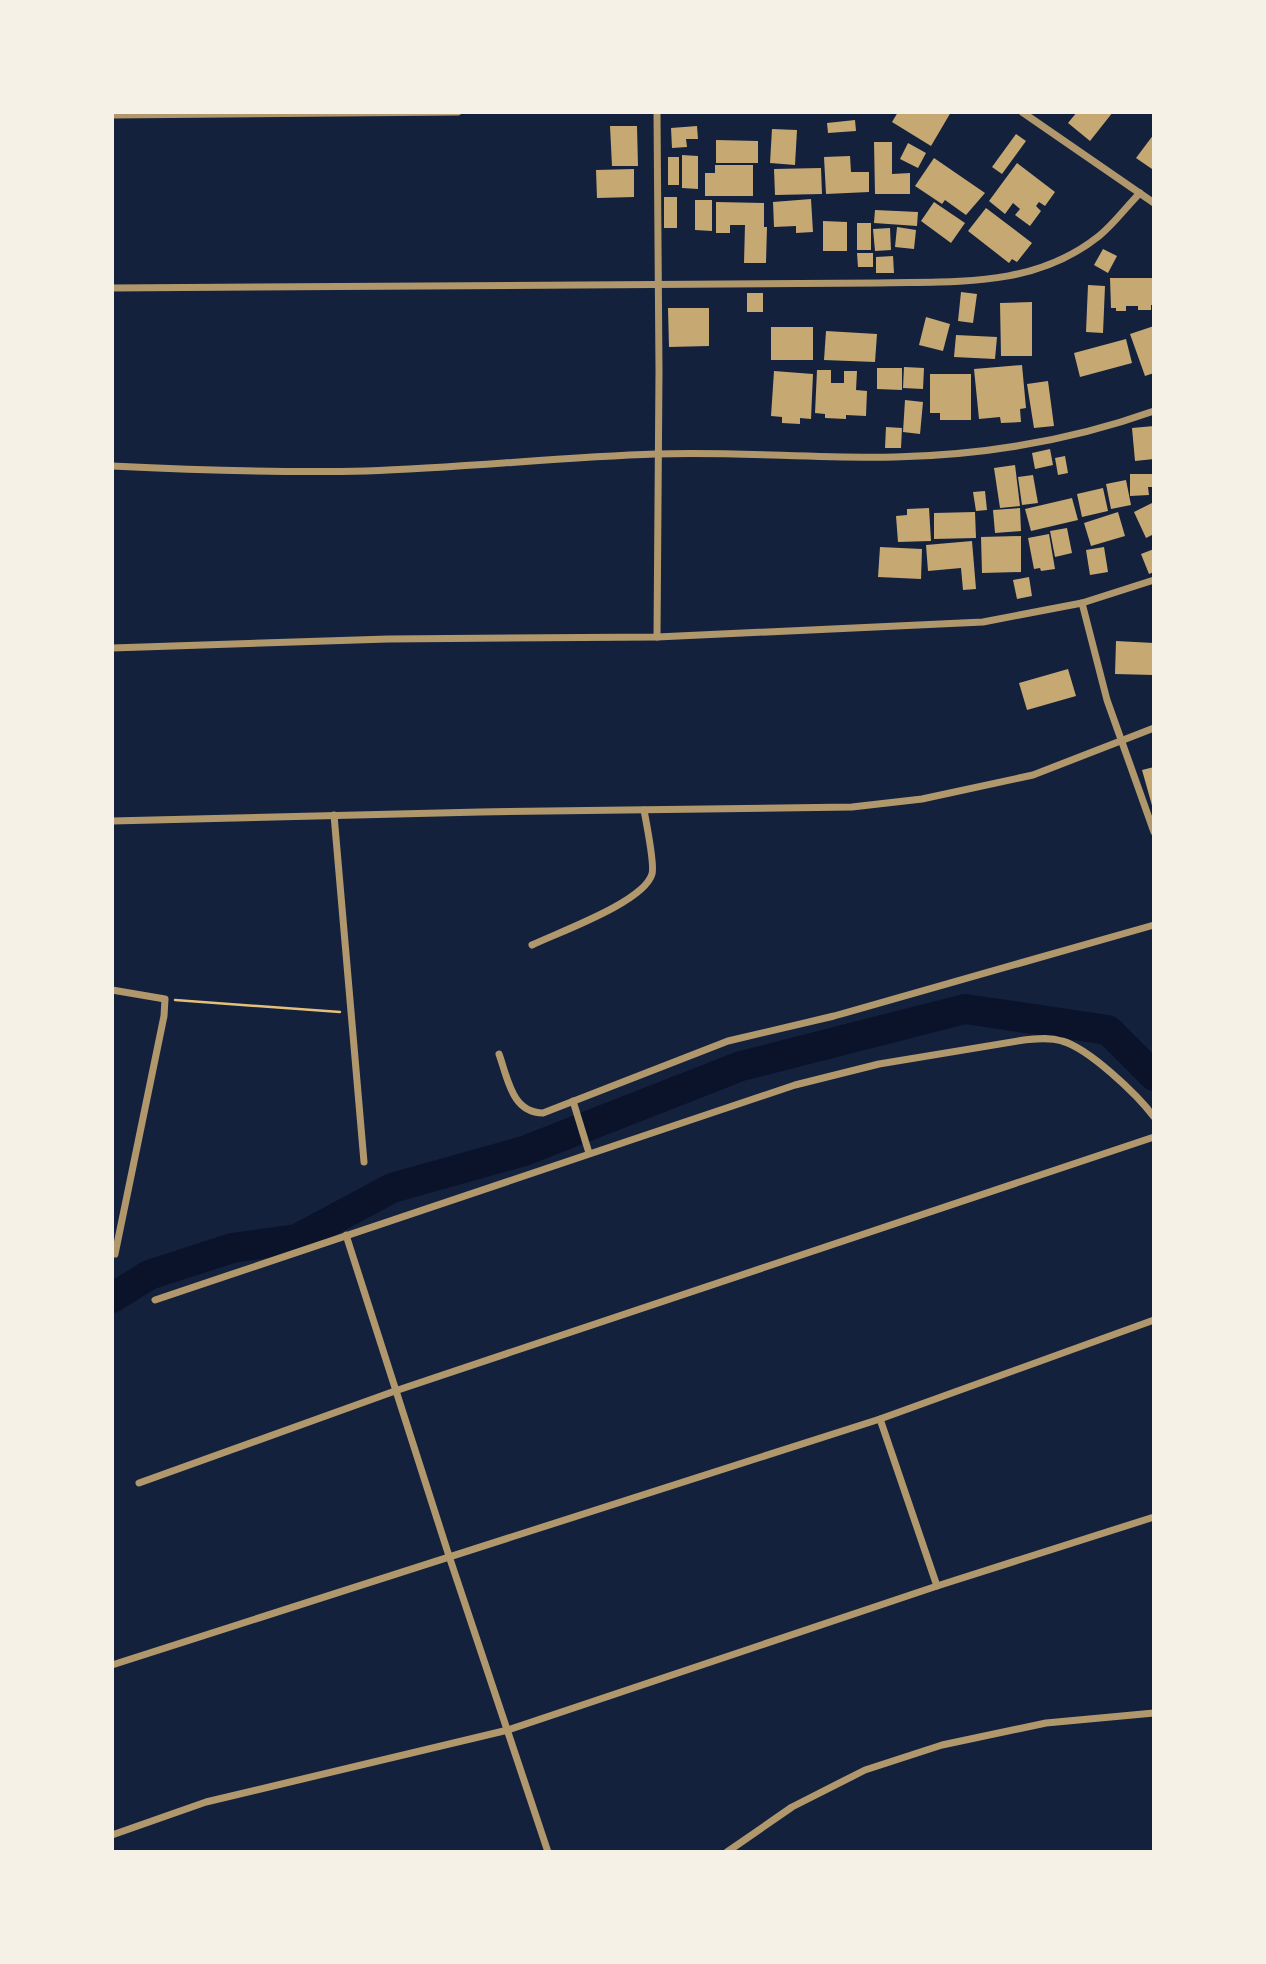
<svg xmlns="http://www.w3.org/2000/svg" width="1266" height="1964" viewBox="0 0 1266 1964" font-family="'Alegreya Sans',sans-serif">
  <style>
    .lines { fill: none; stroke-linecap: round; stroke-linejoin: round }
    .river { stroke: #0b132b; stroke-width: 30 }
    .building { fill: #c6a872 }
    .path { stroke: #e5c07b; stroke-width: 2.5 }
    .minor { stroke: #b1986c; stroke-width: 7 }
  </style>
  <rect width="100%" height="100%" fill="#14213d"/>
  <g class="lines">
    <path class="river" d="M 112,1298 L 149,1275 L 232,1248 L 297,1239 L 392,1188 L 524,1151 L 741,1066 L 965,1009 L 1108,1030 L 1154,1076"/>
  </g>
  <g class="building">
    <path d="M 898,112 L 951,112 L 931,146 L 892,122 Z"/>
    <path d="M 1077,112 L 1113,112 L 1090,141 L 1068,123 Z"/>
    <path d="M 855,120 L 856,131 L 828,133 L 827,123 Z"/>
    <path d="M 610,126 L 637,126 L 638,166 L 612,166 Z"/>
    <path d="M 697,126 L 698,139 L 686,139 L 687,147 L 672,148 L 671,128 Z"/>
    <path d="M 772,129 L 797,130 L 795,165 L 770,163 Z"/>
    <path d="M 1016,134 L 1026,141 L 1002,174 L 992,167 Z"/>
    <path d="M 1154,134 L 1154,167 L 1152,169 L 1136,158 Z"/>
    <path d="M 716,140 L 758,141 L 758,163 L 716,163 Z"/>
    <path d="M 874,142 L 892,142 L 892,174 L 910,173 L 910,194 L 875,194 Z"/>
    <path d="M 908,143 L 926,153 L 918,168 L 900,159 Z"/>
    <path d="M 682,155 L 698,156 L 698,189 L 682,188 Z"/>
    <path d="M 850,156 L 851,172 L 869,172 L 869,192 L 826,194 L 824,157 Z"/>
    <rect x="668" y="157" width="11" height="28"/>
    <path d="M 934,158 L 985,193 L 966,215 L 945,200 L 942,204 L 915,186 Z"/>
    <path d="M 1017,163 L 1055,192 L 1045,206 L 1039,202 L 1036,206 L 1041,211 L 1030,226 L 1015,215 L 1020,209 L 1013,203 L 1005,214 L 989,201 Z"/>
    <path d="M 715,165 L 753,165 L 753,196 L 705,196 L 705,173 L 715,173 Z"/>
    <path d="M 821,168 L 822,194 L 775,195 L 774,169 Z"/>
    <path d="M 634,169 L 634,197 L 597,198 L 596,170 Z"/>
    <rect x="664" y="197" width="13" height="31"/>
    <path d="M 811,199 L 813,232 L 796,233 L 796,226 L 774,227 L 773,202 Z"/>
    <path d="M 695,200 L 712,200 L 712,231 L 695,230 Z"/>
    <path d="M 716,202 L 764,203 L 764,227 L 767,227 L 766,263 L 744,263 L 745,225 L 730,225 L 730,233 L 716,233 Z"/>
    <path d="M 934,202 L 965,223 L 951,243 L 921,221 Z"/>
    <path d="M 986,208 L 1032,243 L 1017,262 L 1012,259 L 1009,263 L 968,231 Z"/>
    <path d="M 875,210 L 918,212 L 917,226 L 874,223 Z"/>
    <path d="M 823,221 L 847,222 L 847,251 L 823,251 Z"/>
    <rect x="857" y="223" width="14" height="27"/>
    <path d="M 897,227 L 916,230 L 914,249 L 895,247 Z"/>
    <path d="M 890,228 L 891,250 L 875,251 L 873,229 Z"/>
    <path d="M 1103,249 L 1117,256 L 1108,273 L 1094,265 Z"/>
    <path d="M 857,253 L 873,253 L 873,267 L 858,267 Z"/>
    <path d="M 893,256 L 894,273 L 876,273 L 876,257 Z"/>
    <path d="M 1110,278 L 1154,278 L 1154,305 L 1151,305 L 1151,310 L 1138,310 L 1138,306 L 1126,306 L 1126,311 L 1116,311 L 1116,308 L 1111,308 Z"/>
    <path d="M 1088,285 L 1105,286 L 1103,333 L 1086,332 Z"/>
    <path d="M 961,292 L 977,294 L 973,323 L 958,321 Z"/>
    <rect x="747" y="293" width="16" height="19"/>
    <path d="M 1032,302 L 1032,356 L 1001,356 L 1000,303 Z"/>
    <path d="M 668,308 L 709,308 L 709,346 L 669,347 Z"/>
    <path d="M 926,317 L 950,324 L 943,351 L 919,345 Z"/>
    <path d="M 1154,326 L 1154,373 L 1145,376 L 1130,334 Z"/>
    <rect x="771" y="327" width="42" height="33"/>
    <path d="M 826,331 L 877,334 L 875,362 L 824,360 Z"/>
    <path d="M 956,335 L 997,337 L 995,359 L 954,357 Z"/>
    <path d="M 1126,339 L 1132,363 L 1080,377 L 1074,353 Z"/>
    <path d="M 1022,365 L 1026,408 L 1020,409 L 1021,422 L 1001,423 L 1000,417 L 979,419 L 974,369 Z"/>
    <path d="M 904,367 L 924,368 L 923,389 L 903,388 Z"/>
    <path d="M 877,368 L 902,368 L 902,390 L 877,389 Z"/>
    <path d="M 817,370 L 831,370 L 831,383 L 844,383 L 844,371 L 857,371 L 856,390 L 867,391 L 866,416 L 846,415 L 846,419 L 825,418 L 825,414 L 815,413 Z"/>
    <path d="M 774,371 L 813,374 L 811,419 L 800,418 L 800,424 L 782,423 L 782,417 L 771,416 Z"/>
    <path d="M 930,374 L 971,374 L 971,420 L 940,420 L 940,413 L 930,413 Z"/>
    <path d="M 1048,381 L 1054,426 L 1034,428 L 1027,384 Z"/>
    <path d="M 905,400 L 923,402 L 920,434 L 903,432 Z"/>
    <path d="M 1154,426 L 1154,459 L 1135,461 L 1132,428 Z"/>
    <path d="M 886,427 L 902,428 L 901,448 L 885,448 Z"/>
    <path d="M 1050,449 L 1053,465 L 1035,469 L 1032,453 Z"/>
    <path d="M 1065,456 L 1068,473 L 1058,475 L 1055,458 Z"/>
    <path d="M 1015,465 L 1020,506 L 1000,508 L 994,468 Z"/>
    <path d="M 1130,474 L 1154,474 L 1154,487 L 1148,487 L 1149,495 L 1130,496 Z"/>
    <path d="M 1033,475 L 1038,503 L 1022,505 L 1018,477 Z"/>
    <path d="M 1126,480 L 1131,505 L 1111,509 L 1106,484 Z"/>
    <path d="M 1103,488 L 1108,511 L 1082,517 L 1077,494 Z"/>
    <path d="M 985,491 L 987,510 L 976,511 L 973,492 Z"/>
    <path d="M 1072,498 L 1078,520 L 1031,531 L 1025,509 Z"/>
    <path d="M 1154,502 L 1154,534 L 1146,538 L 1134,512 Z"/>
    <path d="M 929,508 L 931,541 L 898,542 L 896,516 L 907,515 L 907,509 Z"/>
    <path d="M 1020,508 L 1021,531 L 995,533 L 993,510 Z"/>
    <path d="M 975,512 L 976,538 L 934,539 L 934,513 Z"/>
    <path d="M 1118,512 L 1125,536 L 1091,546 L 1084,523 Z"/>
    <path d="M 1067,528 L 1072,553 L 1055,557 L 1050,531 Z"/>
    <path d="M 1049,534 L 1055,569 L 1041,571 L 1040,568 L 1034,569 L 1028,538 Z"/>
    <path d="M 1021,536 L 1021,572 L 982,573 L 981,537 Z"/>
    <path d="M 972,541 L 976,589 L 963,590 L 961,568 L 928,571 L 926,545 Z"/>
    <path d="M 880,547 L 922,549 L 921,579 L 878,577 Z"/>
    <path d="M 1104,547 L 1108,572 L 1090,575 L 1086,550 Z"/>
    <path d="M 1154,549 L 1154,572 L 1149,574 L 1141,554 Z"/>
    <path d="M 1029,577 L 1032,596 L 1017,599 L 1013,580 Z"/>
    <path d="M 1116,641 L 1154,643 L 1154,675 L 1115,674 Z"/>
    <path d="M 1068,669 L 1076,696 L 1027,710 L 1019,683 Z"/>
    <path d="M 1154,767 L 1154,809 L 1153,809 L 1142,770 Z"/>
  </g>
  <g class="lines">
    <path class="path" d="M 175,1000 L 340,1012"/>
    <g class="minor">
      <path d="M 657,112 L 659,371 L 657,637"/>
      <path d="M 1022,112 L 1154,203"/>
      <path d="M 112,115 L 458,112"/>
      <path d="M 112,288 L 878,283 C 957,281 1034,288 1099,236 C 1114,224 1126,207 1140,193"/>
      <path d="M 112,466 C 196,470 281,473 366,471 C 463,468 560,457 656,454 C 736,451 815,459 895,457 C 983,455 1070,441 1154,411"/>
      <path d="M 1082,603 L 1107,700 L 1154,832"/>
      <path d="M 112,648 L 388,639 L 657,637 L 983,622 L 1082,603 L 1154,580"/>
      <path d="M 334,815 L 364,1162"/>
      <path d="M 112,821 L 480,812 L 852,807 L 922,799 L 1033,775 L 1154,728"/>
      <path d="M 532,945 C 559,932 644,902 652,874 C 655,864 646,822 644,810"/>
      <path d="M 112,990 L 165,999 L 164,1016 L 115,1254"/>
      <path d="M 499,1054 C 508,1079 512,1113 543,1113 L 728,1041 L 834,1016 L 1154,925"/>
      <path d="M 573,1101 L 589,1153"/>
      <path d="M 346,1235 L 449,1556 L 548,1852"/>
      <path d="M 155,1300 L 795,1085 L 879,1064 L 1024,1040 C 1036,1039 1049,1037 1062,1041 C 1088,1048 1137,1094 1154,1117"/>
      <path d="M 880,1419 L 937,1586"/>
      <path d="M 139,1483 L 395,1391 L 1154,1137"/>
      <path d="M 112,1665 L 880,1419 L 1154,1320"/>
      <path d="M 112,1835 L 206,1802 L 508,1730 L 937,1586 L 1154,1517"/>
      <path d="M 727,1852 L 792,1807 L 865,1770 L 942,1745 L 1046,1723 L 1154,1713"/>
    </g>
  </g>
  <rect width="1266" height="1964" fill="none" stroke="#f6f1e7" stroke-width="228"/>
</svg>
